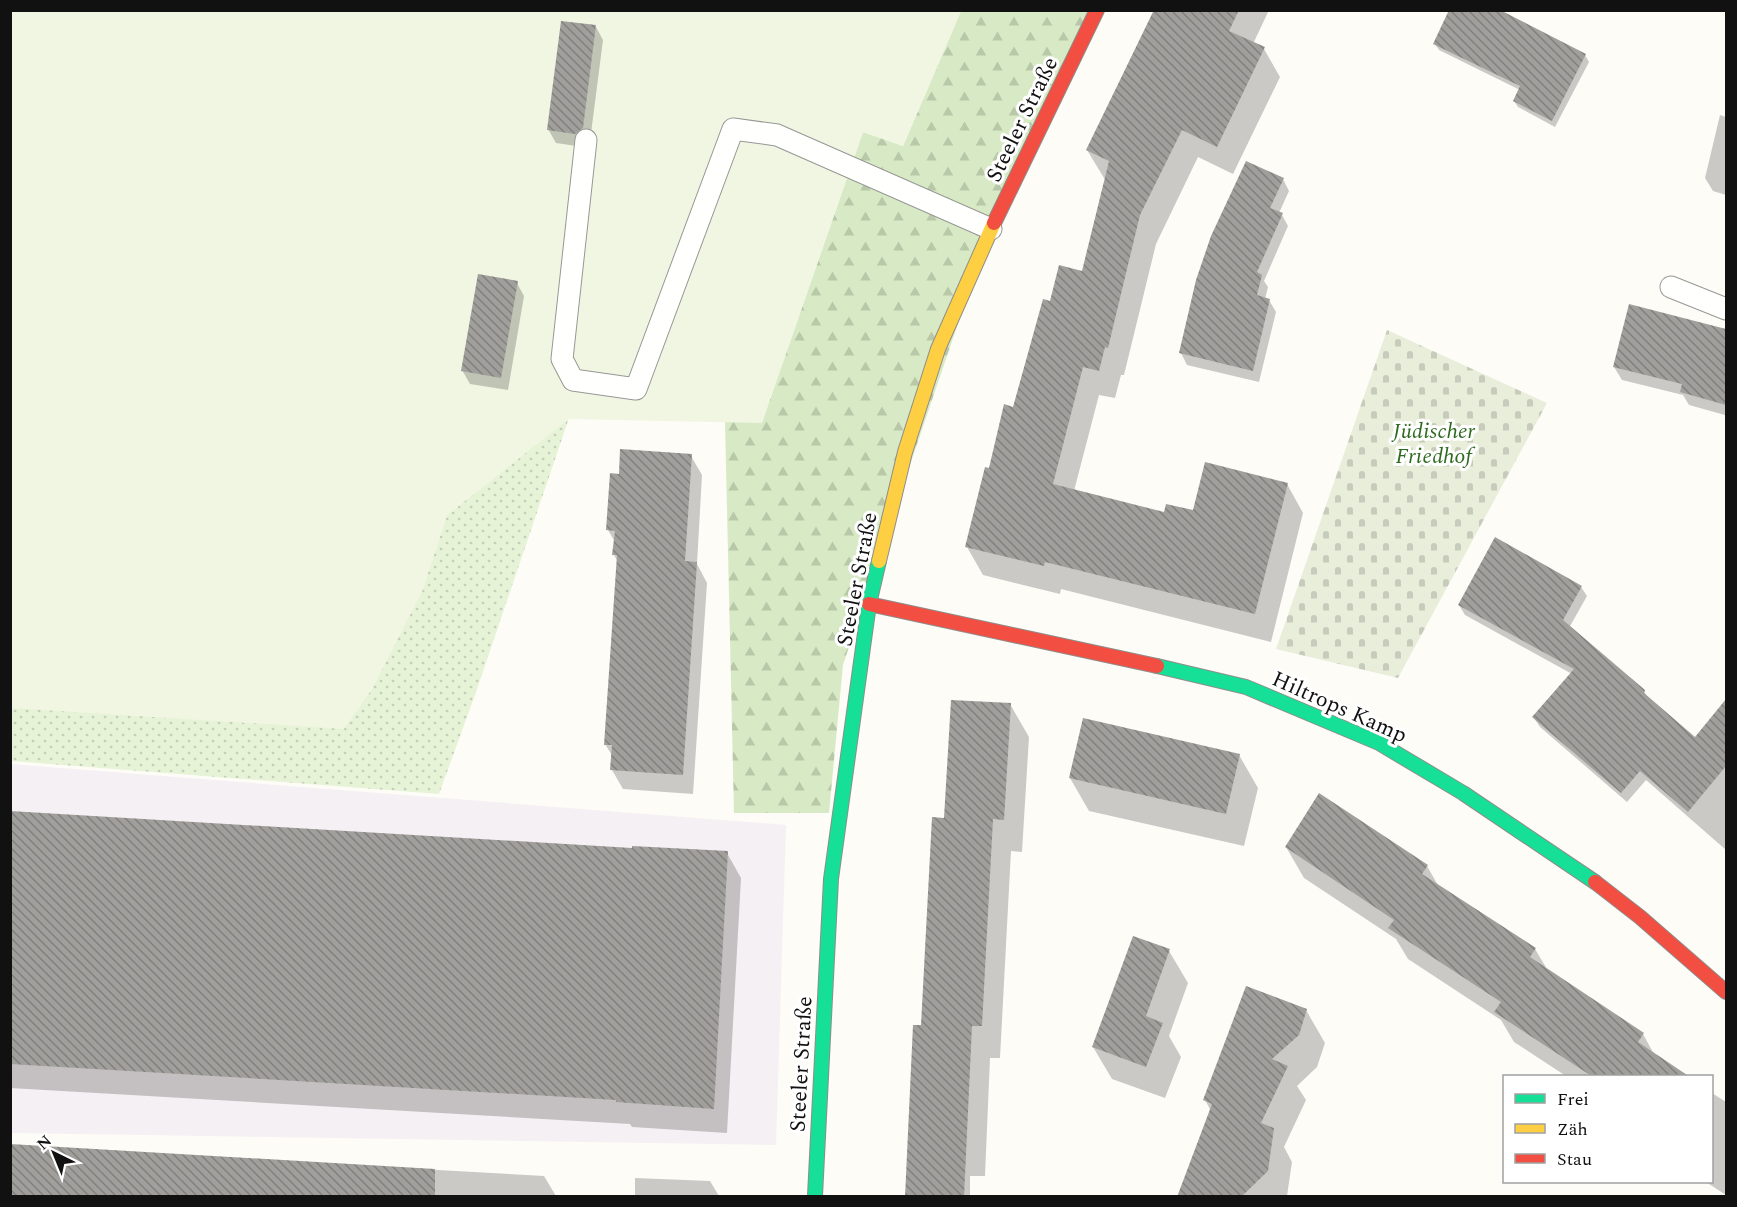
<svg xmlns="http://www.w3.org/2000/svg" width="1737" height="1207" viewBox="0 0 1737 1207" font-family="Spectral,serif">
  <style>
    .industrial { fill: #f5f0f3 }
    .grass { fill: url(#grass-dots) }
    .forest { fill: url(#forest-firs) }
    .cemetery { fill: url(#cemetery-stones) }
    .pitch { fill: #f0f6e1 }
    .shadow { fill: #0003 }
    .building { fill: url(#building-back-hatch) }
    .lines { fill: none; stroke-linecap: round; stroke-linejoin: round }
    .lane-casing { stroke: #979795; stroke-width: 23 }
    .fast-casing { stroke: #8e8d8b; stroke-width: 16 }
    .slow-casing { stroke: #8e8d8b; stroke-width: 16 }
    .jam-casing { stroke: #8e8d8b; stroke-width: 16 }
    .lane { stroke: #fffffe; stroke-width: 21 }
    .fast { stroke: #16e098; stroke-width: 14 }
    .slow { stroke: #ffcf43; stroke-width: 14 }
    .jam { stroke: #f24e42; stroke-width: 14 }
    .labels { text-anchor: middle; stroke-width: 6; stroke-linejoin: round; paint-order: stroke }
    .street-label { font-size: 22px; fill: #111; stroke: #fff }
    .park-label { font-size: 22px; font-style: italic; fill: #2f6b1f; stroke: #fff }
  </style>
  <defs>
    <pattern id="grass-dots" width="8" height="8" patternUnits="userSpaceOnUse" patternTransform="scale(1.5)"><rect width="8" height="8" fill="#e7f3d7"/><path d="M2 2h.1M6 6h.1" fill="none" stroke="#c5cfb8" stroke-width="1.8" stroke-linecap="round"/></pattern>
    <pattern id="forest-firs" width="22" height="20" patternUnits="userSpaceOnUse" patternTransform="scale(1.5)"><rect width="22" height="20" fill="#d8eac5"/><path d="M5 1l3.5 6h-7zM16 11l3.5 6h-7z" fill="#b8c8a8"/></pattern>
    <pattern id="cemetery-stones" width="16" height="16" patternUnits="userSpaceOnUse" patternTransform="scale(1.5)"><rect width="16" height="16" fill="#e9eedb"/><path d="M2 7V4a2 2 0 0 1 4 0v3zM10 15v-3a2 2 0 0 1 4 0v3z" fill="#c7cbbb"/></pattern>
    <pattern id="building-back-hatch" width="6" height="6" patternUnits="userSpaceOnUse" patternTransform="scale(1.5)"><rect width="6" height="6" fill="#a19f9c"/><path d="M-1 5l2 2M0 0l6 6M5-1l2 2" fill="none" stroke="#82807e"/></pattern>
  </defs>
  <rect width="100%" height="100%" fill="#fdfcf7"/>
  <path class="industrial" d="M 10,764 L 786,825 L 776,1145 L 11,1133 Z"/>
  <path class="grass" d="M 569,418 L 475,695 L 439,794 L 11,761 L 10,706 L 370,692 L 422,591 L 447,515 Z"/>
  <path class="forest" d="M 961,11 L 1096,11 L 990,229 L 869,586 L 843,665 L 829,813 L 734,813 L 725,422 L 762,422 L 863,132 L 903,146 Z"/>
  <path class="cemetery" d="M 1387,330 L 1547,403 L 1398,678 L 1276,649 Z"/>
  <path class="pitch" d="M 10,11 L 961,11 L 903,146 L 863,132 L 762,423 L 569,419 L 447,515 L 422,591 L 370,692 L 344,729 L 11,708 Z"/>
  <g class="shadow">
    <path d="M 1154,10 L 1269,10 L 1253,44 L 1264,49 L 1280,77 L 1233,174 L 1198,157 L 1156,244 L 1124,375 L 1121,375 L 1115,398 L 1099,395 L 1074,491 L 1165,513 L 1194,512 L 1287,484 L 1303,513 L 1271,642 L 1061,589 L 1060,594 L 983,575 L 967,547 L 990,470 L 1014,409 L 1051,303 L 1083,273 L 1106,179 L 1104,178 L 1087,150 Z"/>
    <path d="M 596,27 L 603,40 L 590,141 L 583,147 L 556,143 L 548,129 Z"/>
    <path d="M 1435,44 L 1585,55 L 1589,62 L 1555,127 L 1518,107 L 1514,101 L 1520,90 L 1439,50 Z"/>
    <path d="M 1720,115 L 1726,117 L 1726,195 L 1713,191 L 1705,178 Z"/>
    <path d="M 1283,179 L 1289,191 L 1279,213 L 1282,215 L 1288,226 L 1264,281 L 1268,287 L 1265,299 L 1269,300 L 1276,312 L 1259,382 L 1187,365 L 1181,353 Z"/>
    <path d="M 517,283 L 524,296 L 508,390 L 470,384 L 462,370 Z"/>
    <path d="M 1703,332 L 1726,338 L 1726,417 L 1725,415 L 1689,405 L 1683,395 L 1622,380 L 1614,367 Z"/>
    <path d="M 691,456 L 702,475 L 697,564 L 707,583 L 693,794 L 623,789 L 612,770 L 613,757 L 605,744 L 618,562 L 614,555 L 615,542 L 608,530 L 620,475 Z"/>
    <path d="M 1581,587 L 1587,596 L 1569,628 L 1644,691 L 1649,700 L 1695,739 L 1726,702 L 1726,850 L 1646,780 L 1627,802 L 1540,727 L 1534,718 L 1572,674 L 1465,615 L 1459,605 Z"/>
    <path d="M 1010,704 L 1029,737 L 1022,852 L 1011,851 L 1000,1058 L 990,1058 L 985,1176 L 970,1176 L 970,1196 L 907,1196 L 945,820 Z"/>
    <path d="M 1239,755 L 1258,788 L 1244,846 L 1089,811 L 1070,778 Z"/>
    <path d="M 10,812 L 633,850 L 727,853 L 741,878 L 727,1133 L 632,1127 L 630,1124 L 10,1088 Z"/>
    <path d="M 1286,847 L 1427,866 L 1439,887 L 1535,949 L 1547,969 L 1643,1034 L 1655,1056 L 1687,1076 L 1566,1076 L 1514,1042 L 1501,1020 L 1408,959 L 1396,939 L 1304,878 Z"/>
    <path d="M 1169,951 L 1188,983 L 1169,1036 L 1181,1057 L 1165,1098 L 1112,1079 L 1093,1047 Z"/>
    <path d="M 1306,1010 L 1325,1043 L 1317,1067 L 1297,1086 L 1306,1100 L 1284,1147 L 1292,1162 L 1287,1196 L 1179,1196 L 1211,1111 L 1205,1100 Z"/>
    <path d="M 1712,1093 L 1726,1102 L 1726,1195 L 1706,1182 L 1712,1182 Z"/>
    <path d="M 10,1146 L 544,1176 L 556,1196 L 10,1196 Z"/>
    <path d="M 635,1178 L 710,1181 L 719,1196 L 635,1196 Z"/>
  </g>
  <g class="building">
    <path d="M 1154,10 L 1239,10 L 1229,31 L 1265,47 L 1217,147 L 1182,130 L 1140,215 L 1108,348 L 1105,347 L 1099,371 L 1083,367 L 1053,484 L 1164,512 L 1166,504 L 1193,510 L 1205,462 L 1288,483 L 1255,614 L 1045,562 L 1044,566 L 965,547 L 985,467 L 989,468 L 1004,404 L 1013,407 L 1043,299 L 1050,301 L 1059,265 L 1082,271 L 1109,161 L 1086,150 Z"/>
    <path d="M 1449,10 L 1500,10 L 1586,54 L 1552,121 L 1513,101 L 1520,86 L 1433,44 Z"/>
    <path d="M 561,21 L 596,25 L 583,128 L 575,134 L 547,130 Z"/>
    <path d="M 1246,161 L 1284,178 L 1270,208 L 1283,213 L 1257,272 L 1262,275 L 1257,295 L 1270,299 L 1253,371 L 1179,353 L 1196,280 L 1211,236 Z"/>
    <path d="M 478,274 L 518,281 L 501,378 L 461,371 Z"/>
    <path d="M 1629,304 L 1726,329 L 1726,405 L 1680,392 L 1682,384 L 1613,367 Z"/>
    <path d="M 620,449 L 692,454 L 685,561 L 697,562 L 683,775 L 610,770 L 612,745 L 604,745 L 617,555 L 612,555 L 615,531 L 606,530 L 610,473 L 619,474 Z"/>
    <path d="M 1495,537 L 1582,586 L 1563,620 L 1645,690 L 1644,693 L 1695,737 L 1726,699 L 1726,766 L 1688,812 L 1640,771 L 1621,793 L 1532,717 L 1574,669 L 1458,605 Z"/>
    <path d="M 951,700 L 1011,703 L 1004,820 L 993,819 L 982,1026 L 972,1026 L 964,1197 L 905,1197 L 913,1025 L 921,1025 L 932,817 L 944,818 Z"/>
    <path d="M 1083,718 L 1240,754 L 1226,814 L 1069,778 Z"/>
    <path d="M 1319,793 L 1428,865 L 1422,874 L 1536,948 L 1530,957 L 1644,1033 L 1638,1042 L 1690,1077 L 1593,1077 L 1494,1012 L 1501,1002 L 1388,928 L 1394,920 L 1285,847 Z"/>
    <path d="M 10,811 L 632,848 L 632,846 L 728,851 L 714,1109 L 616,1102 L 616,1100 L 10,1064 Z"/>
    <path d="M 1133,936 L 1170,949 L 1146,1016 L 1163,1023 L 1146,1067 L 1092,1047 Z"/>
    <path d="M 1246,986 L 1307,1009 L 1299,1035 L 1272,1059 L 1288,1066 L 1261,1123 L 1274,1128 L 1268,1171 L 1241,1197 L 1177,1197 L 1212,1104 L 1203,1100 Z"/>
    <path d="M 10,1144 L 435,1169 L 435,1197 L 10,1197 Z"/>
  </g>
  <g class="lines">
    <defs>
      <g id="lane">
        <path d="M 586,140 L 562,359 L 573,380 L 636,389 L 733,129 L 777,135 L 991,229"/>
        <path d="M 1671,287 L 1726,309"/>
      </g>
      <g id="fast">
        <path d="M 1157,666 L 1246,687 L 1379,743 L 1463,793 L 1595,882"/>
        <path d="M 815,1196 L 831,879 L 869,604 L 879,561"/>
      </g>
      <path id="slow" d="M 879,561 L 905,452 L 938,349 L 994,223"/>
      <g id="jam">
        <path d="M 994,223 L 1097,10"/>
        <path d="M 869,604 L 1157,666"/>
        <path d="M 1595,882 L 1640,917 L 1726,992"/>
      </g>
    </defs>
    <use href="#lane" class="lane-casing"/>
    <use href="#fast" class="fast-casing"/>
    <use href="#slow" class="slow-casing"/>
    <use href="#jam" class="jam-casing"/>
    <use href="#lane" class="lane"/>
    <use href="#fast" class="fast"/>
    <use href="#slow" class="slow"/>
    <use href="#jam" class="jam"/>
  </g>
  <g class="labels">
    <g class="street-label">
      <text transform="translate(1021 119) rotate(-64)" y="8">Steeler Straße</text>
      <text transform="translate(856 579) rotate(-79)" y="8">Steeler Straße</text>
      <text transform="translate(1340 706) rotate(24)" y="8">Hiltrops Kamp</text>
      <text transform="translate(800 1064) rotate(-87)" y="8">Steeler Straße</text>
    </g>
    <g class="park-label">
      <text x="1434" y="438">Jüdischer<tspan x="1434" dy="25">Friedhof</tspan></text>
    </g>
  </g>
  <rect width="1737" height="1207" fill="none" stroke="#111111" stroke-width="24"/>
  <rect x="1503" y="1075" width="210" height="108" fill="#ffffff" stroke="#a0a0a0" stroke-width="1.5"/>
  <rect x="1515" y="1094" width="30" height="9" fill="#16e098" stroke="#a0a0a0" stroke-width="1.5"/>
  <text x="1557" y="1105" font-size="18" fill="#111111">Frei</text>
  <rect x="1515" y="1124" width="30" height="9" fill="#ffcf43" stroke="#a0a0a0" stroke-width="1.5"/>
  <text x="1557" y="1135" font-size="18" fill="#111111">Zäh</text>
  <rect x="1515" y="1154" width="30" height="9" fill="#f24e42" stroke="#a0a0a0" stroke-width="1.5"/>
  <text x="1557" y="1165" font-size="18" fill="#111111">Stau</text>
  <g transform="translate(54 1153) rotate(317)" stroke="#ffffff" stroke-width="4.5" paint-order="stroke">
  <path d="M0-4.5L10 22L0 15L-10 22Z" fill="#111111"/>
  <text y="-9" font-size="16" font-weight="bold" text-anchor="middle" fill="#111111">N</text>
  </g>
</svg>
